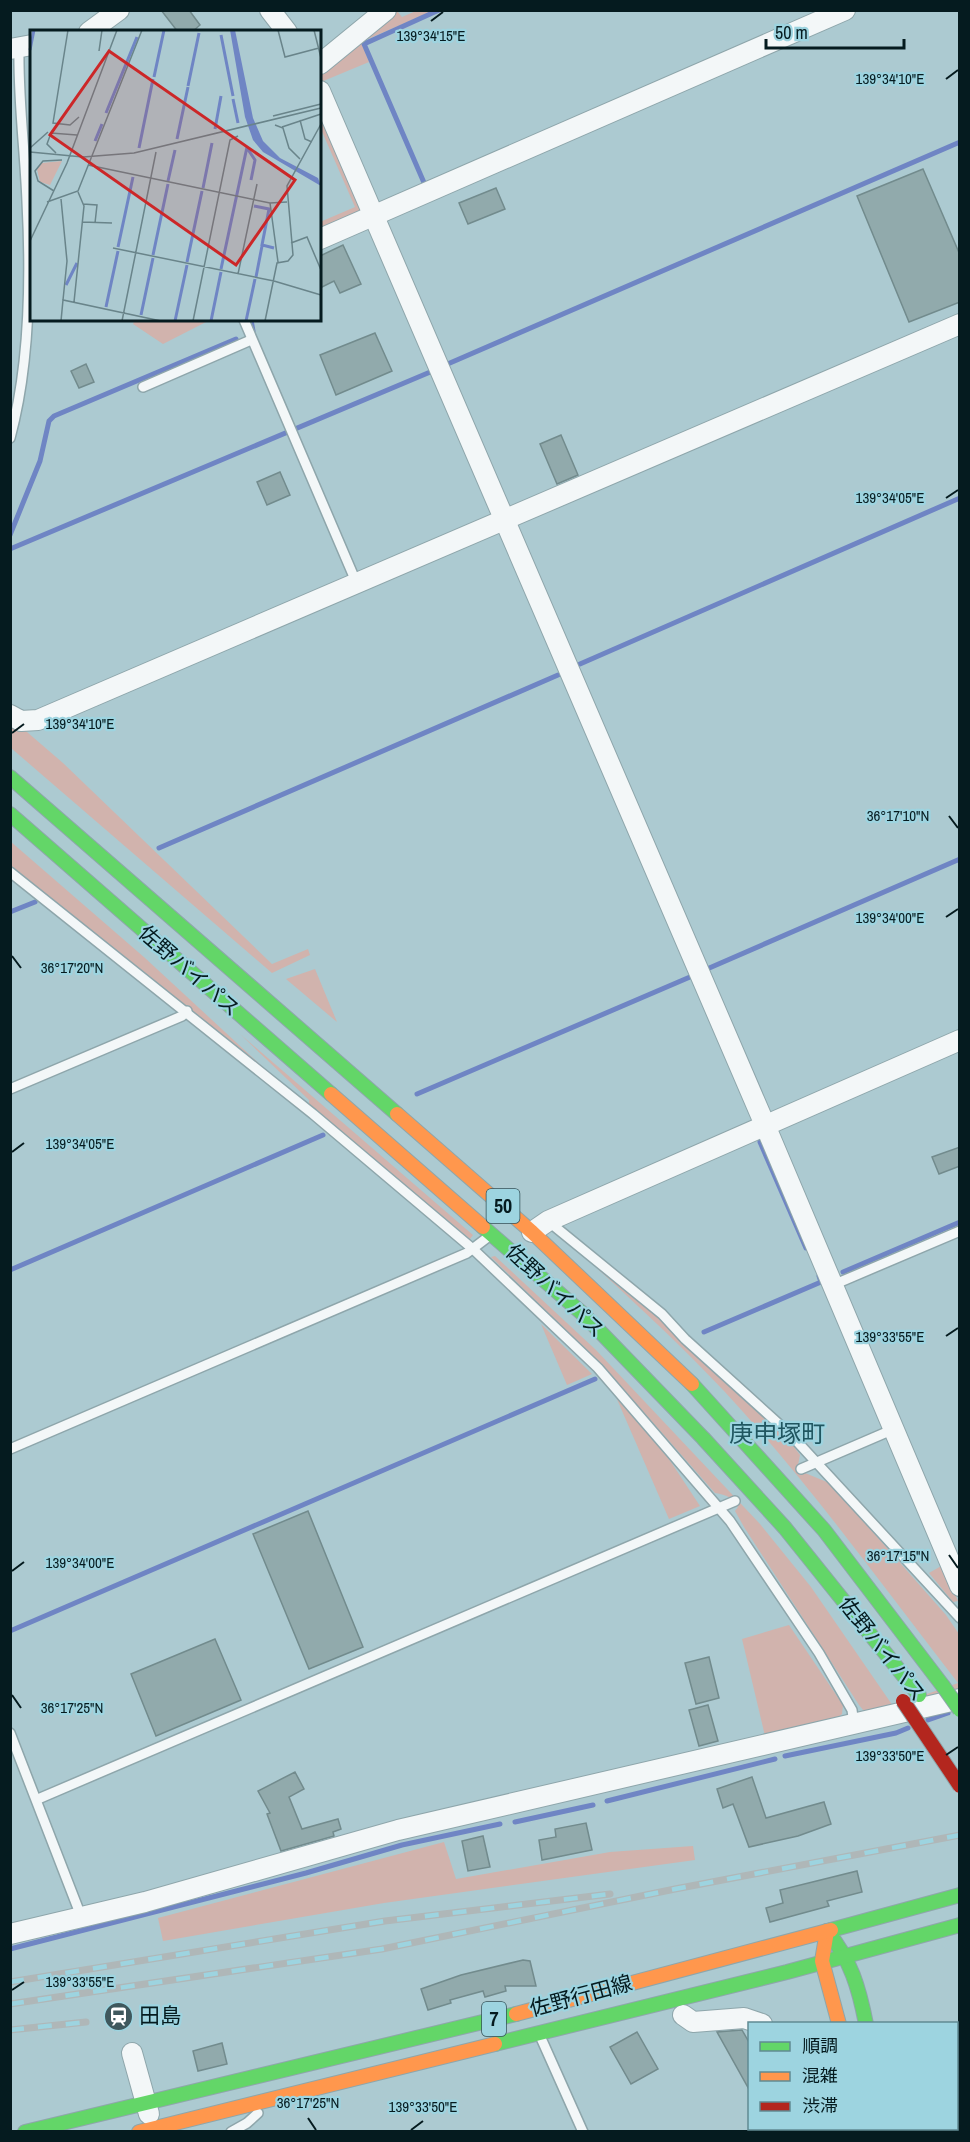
<svg xmlns="http://www.w3.org/2000/svg" width="970" height="2142" viewBox="0 0 970 2142" font-family="'Archivo Narrow','Noto Sans JP',sans-serif">
  <style>
    .green { fill: #d1b3ad }
    .lines { fill: none; stroke-linecap: round; stroke-linejoin: round }
    .stream { stroke: #6f85c4; stroke-width: 5 }
    .building { fill: #91aaac; stroke: #728b8d; stroke-width: 1.5 }
    .lane-casing { stroke: #8ea6ab; stroke-width: 12 }
    .street-casing { stroke: #8ea6ab; stroke-width: 22 }
    .fast-casing { stroke: #8ea6ab; stroke-width: 16 }
    .slow-casing { stroke: #8ea6ab; stroke-width: 16 }
    .lane { stroke: #f3f7f8; stroke-width: 9 }
    .street { stroke: #f3f7f8; stroke-width: 20 }
    .fast { stroke: #63d668; stroke-width: 14 }
    .slow { stroke: #ff974d; stroke-width: 14 }
    .rail-casing { stroke: #afb7b8; stroke-width: 7 }
    .rail { stroke: #9dd4e0; stroke-width: 4.5; stroke-dasharray: 14; stroke-linecap: butt }
    .fast-bridge-casing { stroke: #8ea6ab; stroke-width: 16; stroke-linecap: butt }
    .jam-bridge-casing { stroke: #8ea6ab; stroke-width: 16; stroke-linecap: butt }
    .fast-bridge { stroke: #63d668; stroke-width: 14 }
    .jam-bridge { stroke: #b3261e; stroke-width: 14 }
    .ticks { fill: none; stroke: #051b1f; stroke-width: 2 }
    .labels { text-anchor: middle; stroke-width: 4.5; stroke-linejoin: round; paint-order: stroke }
    .shield { fill: #9dd4e0; stroke: #335259; stroke-width: 1.5 }
    .shield-label { font-size: 20px; font-weight: bold; fill: #051b1f }
    .street-label { font-size: 21px; fill: #051b1f; stroke: #9dd4e0 }
    .poi-label { font-size: 21px; fill: #051b1f; stroke: #9dd4e0; text-anchor: start }
    .quarter-label { font-size: 24px; fill: #205660; stroke: #9dd4e0 }
    .inset-river { fill: none; stroke: #6f85c4; stroke-width: 3 }
    .inset-road { fill: none; stroke: #69848a; stroke-width: 1.5 }
    .view { fill: #cc2728; fill-opacity: 0.15; stroke: #cc2728; stroke-width: 3 }
    .inset-edge { fill: none; stroke: #051b1f; stroke-width: 3 }
    .ticks-label { font-size: 15px; text-anchor: middle; fill: #051b1f; stroke: #9dd4e0; stroke-width: 4.5; stroke-linejoin: round; paint-order: stroke }
  </style>
  <rect width="100%" height="100%" fill="#accad1"/>
  <g class="green">
    <path d="M 397,11 L 402,17 L 416,11 L 433,11 L 361,42 L 369,62 L 321,82 L 321,71 Z"/>
    <path d="M 320,112 L 361,210 L 320,228 L 320,222 L 355,207 L 320,127 Z"/>
    <path d="M 135,320 L 210,320 L 163,344 L 133,324 Z"/>
    <path d="M 10,723 L 27,732 L 63,763 L 272,964 L 308,949 L 310,955 L 272,973 L 11,748 Z"/>
    <path d="M 10,841 L 145,958 L 265,1069 L 11,866 Z"/>
    <path d="M 315,969 L 337,1022 L 286,979 Z"/>
    <path d="M 240,1034 L 473,1235 L 470,1239 L 309,1105 L 309,1100 Z"/>
    <path d="M 567,1241 L 658,1318 L 788,1439 L 800,1455 L 798,1465 L 805,1473 L 827,1482 L 842,1497 L 946,1615 L 959,1634 L 959,1694 L 868,1716 L 859,1705 L 744,1527 L 735,1511 L 738,1507 C 732,1497 727,1495 715,1493 L 602,1365 L 491,1257 L 495,1256 L 596,1350 L 760,1524 L 811,1587 L 893,1706 L 958,1683 C 882,1585 809,1483 725,1392 C 675,1339 621,1290 567,1241 Z"/>
    <path d="M 541,1324 L 592,1374 L 567,1385 Z"/>
    <path d="M 616,1397 L 665,1453 L 700,1506 L 669,1519 Z"/>
    <path d="M 943,1565 L 958,1601 L 953,1602 L 929,1573 Z"/>
    <path d="M 789,1625 L 843,1705 L 842,1714 L 833,1721 L 765,1736 L 742,1639 Z"/>
    <path d="M 444,1842 L 456,1879 L 610,1852 L 693,1846 L 695,1860 L 384,1903 L 163,1941 L 158,1918 Z"/>
  </g>
  <g class="lines">
    <g class="stream">
      <path d="M 425,185 L 364,44 L 439,10"/>
      <path d="M 251,320 L 253,331"/>
      <path d="M 443,366 L 960,142"/>
      <path d="M 10,535 L 40,461 L 49,421 L 54,416 L 236,339"/>
      <path d="M 10,549 L 435,370"/>
      <path d="M 580,664 L 960,498"/>
      <path d="M 159,848 L 558,675"/>
      <path d="M 10,912 L 35,902"/>
      <path d="M 707,969 L 960,859"/>
      <path d="M 417,1094 L 690,977"/>
      <path d="M 760,1142 L 806,1248"/>
      <path d="M 10,1270 L 323,1135"/>
      <path d="M 843,1272 L 960,1222"/>
      <path d="M 704,1332 L 821,1282 L 819,1276"/>
      <path d="M 10,1631 L 595,1379"/>
      <path d="M 928,1720 L 948,1713"/>
      <path d="M 785,1756 L 896,1733 L 908,1728"/>
      <path d="M 607,1801 L 775,1759"/>
      <path d="M 515,1822 L 593,1805"/>
      <path d="M 10,1949 L 306,1873 L 402,1845 L 500,1824"/>
    </g>
  </g>
  <g class="building">
    <path d="M 161,10 L 189,10 L 200,25 L 192,32 L 178,32 Z"/>
    <path d="M 923,169 L 960,255 L 960,302 L 909,322 L 857,196 Z"/>
    <path d="M 496,188 L 505,209 L 468,224 L 459,203 Z"/>
    <path d="M 343,245 L 361,284 L 340,293 L 334,281 L 320,288 L 320,256 Z"/>
    <path d="M 375,333 L 392,371 L 336,395 L 320,355 Z"/>
    <path d="M 86,364 L 94,382 L 79,388 L 71,371 Z"/>
    <path d="M 561,435 L 578,475 L 557,484 L 540,444 Z"/>
    <path d="M 280,472 L 290,495 L 267,505 L 257,482 Z"/>
    <path d="M 960,1147 L 960,1166 L 939,1174 L 932,1157 Z"/>
    <path d="M 308,1511 L 363,1647 L 309,1669 L 253,1534 Z"/>
    <path d="M 215,1639 L 241,1700 L 156,1736 L 131,1674 Z"/>
    <path d="M 709,1657 L 719,1698 L 696,1704 L 685,1663 Z"/>
    <path d="M 708,1705 L 718,1741 L 699,1746 L 689,1710 Z"/>
    <path d="M 295,1772 L 304,1789 L 289,1797 L 302,1829 L 338,1819 L 341,1829 L 333,1832 L 334,1836 L 281,1851 L 267,1814 L 270,1813 L 258,1791 Z"/>
    <path d="M 752,1777 L 766,1818 L 824,1802 L 831,1824 L 798,1836 L 749,1847 L 733,1804 L 723,1808 L 717,1789 Z"/>
    <path d="M 586,1823 L 592,1850 L 542,1860 L 539,1840 L 556,1837 L 555,1829 Z"/>
    <path d="M 483,1836 L 490,1867 L 468,1871 L 462,1841 Z"/>
    <path d="M 857,1871 L 862,1892 L 827,1901 L 829,1906 L 770,1922 L 766,1908 L 783,1903 L 780,1890 Z"/>
    <path d="M 523,1960 L 530,1961 L 536,1986 L 505,1986 L 506,1991 L 485,1997 L 483,1991 L 450,2000 L 451,2003 L 428,2010 L 421,1989 L 461,1975 Z"/>
    <path d="M 742,2030 L 750,2044 L 750,2091 L 717,2032 Z"/>
    <path d="M 637,2032 L 658,2069 L 631,2084 L 610,2047 Z"/>
    <path d="M 222,2043 L 227,2064 L 198,2071 L 193,2051 Z"/>
  </g>
  <g class="lines">
    <defs>
      <g id="lane">
        <path d="M 244,320 L 357,584"/>
        <path d="M 143,387 L 251,340"/>
        <path d="M 10,438 C 30,365 31,278 27,202 C 25,150 18,100 19,48"/>
        <path d="M 10,872 L 313,1114 L 474,1250 L 598,1368 L 730,1521 L 819,1653 L 852,1710 L 854,1724"/>
        <path d="M 10,1089 L 182,1016 L 187,1011"/>
        <path d="M 548,1221 L 662,1314 L 685,1339 L 791,1435 L 960,1618"/>
        <path d="M 833,1285 L 960,1231"/>
        <path d="M 10,1449 L 467,1253 L 488,1237"/>
        <path d="M 801,1469 L 894,1429"/>
        <path d="M 10,1733 L 81,1916"/>
        <path d="M 38,1799 L 735,1501"/>
        <path d="M 541,2038 L 583,2132"/>
        <path d="M 231,2132 L 247,2123 L 258,2113"/>
      </g>
      <g id="street">
        <path d="M 270,10 L 287,32"/>
        <path d="M 89,32 L 119,10"/>
        <path d="M 10,49 L 32,45"/>
        <path d="M 320,64 L 386,10"/>
        <path d="M 320,91 L 765,1125 L 960,1586"/>
        <path d="M 320,239 L 845,10"/>
        <path d="M 10,715 L 21,721 L 38,720 L 960,324"/>
        <path d="M 532,1232 L 548,1221 L 960,1040"/>
        <path d="M 10,1934 L 145,1902 L 398,1830 L 960,1699"/>
        <path d="M 683,2015 L 693,2022 L 744,2018 L 762,2024"/>
        <path d="M 132,2053 L 149,2114"/>
        <path d="M 826,2128 L 828,2132"/>
      </g>
      <g id="fast">
        <path d="M 10,777 L 397,1114"/>
        <path d="M 10,814 L 331,1094"/>
        <path d="M 483,1227 L 583,1314 L 703,1438 L 785,1528 L 919,1695"/>
        <path d="M 692,1384 L 824,1530 L 943,1686"/>
        <path d="M 831,1930 L 960,1895"/>
        <path d="M 827,1931 C 851,1960 859,1988 866,2024"/>
        <path d="M 495,2044 L 787,1972 L 960,1925"/>
        <path d="M 880,2128 L 882,2132"/>
        <path d="M 919,2128 L 922,2132"/>
        <path d="M 25,2132 L 516,2014"/>
      </g>
      <g id="slow">
        <path d="M 331,1094 L 483,1227"/>
        <path d="M 397,1114 L 532,1232 L 692,1384"/>
        <path d="M 827,1931 L 822,1961 L 839,2024"/>
        <path d="M 516,2014 L 831,1930"/>
        <path d="M 139,2132 L 495,2044"/>
      </g>
    </defs>
    <use href="#lane" class="lane-casing"/>
    <use href="#street" class="street-casing"/>
    <use href="#fast" class="fast-casing"/>
    <use href="#slow" class="slow-casing"/>
    <use href="#lane" class="lane"/>
    <use href="#street" class="street"/>
    <use href="#fast" class="fast"/>
    <use href="#slow" class="slow"/>
    <defs>
      <g id="rail">
        <path d="M 10,1982 L 385,1921 L 610,1894"/>
        <path d="M 10,2004 L 382,1949 L 675,1889 L 960,1835"/>
        <path d="M 10,2030 L 86,2022"/>
      </g>
    </defs>
    <use href="#rail" class="rail-casing"/>
    <use href="#rail" class="rail"/>
    <defs>
      <path id="fast-bridge" d="M 943,1686 L 960,1710"/>
      <path id="jam-bridge" d="M 903,1701 L 960,1786"/>
    </defs>
    <use href="#fast-bridge" class="fast-bridge-casing"/>
    <use href="#jam-bridge" class="jam-bridge-casing"/>
    <use href="#fast-bridge" class="fast-bridge"/>
    <use href="#jam-bridge" class="jam-bridge"/>
  </g>
  <path class="ticks" d="M 431,21 L 443,12M 946,79 L 958,70M 946,498 L 958,490M 12,733 L 24,724M 949,816 L 958,828M 946,917 L 958,909M 12,956 L 21,968M 12,1152 L 24,1143M 946,1336 L 958,1328M 949,1555 L 958,1568M 12,1571 L 24,1562M 12,1695 L 21,1708M 946,1755 L 958,1747M 12,1990 L 24,1982M 308,2118 L 316,2130M 411,2130 L 423,2121"/>
  <defs>
    <symbol id="station-disc" viewBox="-11 -11 22 22"><circle r="9.5" fill="#3f585d" stroke="#9dd4e0"/><path d="M-3-6H3Q5-6 5-4V2Q5 4 3 4L4.5 6H3L1.5 4h-3L-3 6H-4.5L-3 4Q-5 4-5 2V-4Q-5-6-3-6ZM-3.5-4v3h7v-3ZM-3.5 1v1.5H-2V1ZM2 1v1.5H3.5V1Z" fill="#fff"/></symbol>
  </defs>
  <g fill-rule="evenodd">
    <use href="#station-disc" x="102" y="2000" width="33" height="33"/>
  </g>
  <g class="labels">
    <g class="shield">
      <rect x="486.5" y="1189" width="33" height="34" rx="4.5"/>
      <rect x="482" y="2002" width="24" height="34" rx="4.5"/>
    </g>
    <g class="shield-label">
      <text x="503" y="1213">50</text>
      <text x="494" y="2026">7</text>
    </g>
    <g class="street-label">
      <text transform="translate(189 971) rotate(41)" y="7">佐野バイパス</text>
      <text transform="translate(555 1291) rotate(43)" y="7">佐野バイパス</text>
      <text transform="translate(882 1649) rotate(52)" y="7">佐野バイパス</text>
      <text transform="translate(581 1996) rotate(-15)" y="7">佐野行田線</text>
    </g>
    <g class="poi-label">
      <text x="139" y="2023">田島</text>
    </g>
    <g class="quarter-label">
      <text x="777" y="1442">庚申塚町</text>
    </g>
  </g>
  <g transform="translate(30 30)">
    <rect width="291" height="291" fill="#accad1"/>
    <path d="M 32,131 L 20,155 L 10,152 L 7,139 L 12,133 Z" fill="#d1b3ad"/>
    <path d="M 200,0 L 205,0 L 223,88 L 233,111 L 250,128 L 288,148 L 291,156 L 233,122 L 223,110 L 215,87 Z" fill="#6f85c4"/>
    <path class="inset-river" d="M 191,5 L 203,66M 0,20 L 4,0M 124,47 L 134,0M 158,56 L 169,3M 203,69 L 208,93M 76,83 L 107,7M 185,99 L 191,66M 147,109 L 158,57M 65,111 L 72,94M 109,118 L 123,49M 217,118 L 225,130 L 221,150M 138,151 L 145,120M 173,158 L 182,113M 224,176 L 239,179 L 232,215 L 244,218M 88,217 L 103,147M 123,225 L 138,154M 157,232 L 172,161M 191,239 L 217,117M 226,247 L 232,216M 36,255 L 47,233M 76,277 L 88,221M 111,285 L 123,228M 145,291 L 157,235M 181,291 L 191,242M 216,291 L 225,249"/>
    <path class="inset-road" d="M 38,0 L 23,93 L 40,95 L 49,87M 248,0 L 255,27 L 289,18M 284,0 L 291,28M 69,21 L 72,0M 243,86 L 291,74M 270,90 L 275,109 L 282,112M 245,95 L 253,98 L 259,118 L 270,129M 252,97 L 291,84M 0,118 L 18,102M 0,122 L 53,127 L 104,123 L 291,78M 26,123 L 17,114 L 21,103 L 47,105M 58,135 L 240,173 L 257,172M 24,161 L 8,151 L 5,141 L 13,131 L 32,130M 31,169 L 37,231 L 33,270M 17,172 L 48,161 L 112,0M 240,173 L 248,232M 53,174 L 67,175 L 65,193M 52,192 L 82,193M 0,211 L 37,133 L 87,0M 261,213 L 277,207 L 291,240M 83,218 L 244,251 L 291,265M 208,244 L 227,154M 44,272 L 54,176 L 48,162M 31,291 L 33,270 L 131,291M 92,291 L 126,122M 163,291 L 200,110 L 208,106M 235,291 L 247,233 L 258,231 L 263,225 L 257,156 L 291,94"/>
    <path class="view" d="M 79,21 L 265,150 L 206,235 L 20,105 Z"/>
    <rect width="291" height="291" class="inset-edge"/>
  </g>
  <g class="ticks-label">
    <text x="431" y="41">139°34'15"E</text>
    <text x="890" y="84">139°34'10"E</text>
    <text x="890" y="503">139°34'05"E</text>
    <text x="80" y="729">139°34'10"E</text>
    <text x="898" y="821">36°17'10"N</text>
    <text x="890" y="923">139°34'00"E</text>
    <text x="72" y="973">36°17'20"N</text>
    <text x="80" y="1149">139°34'05"E</text>
    <text x="890" y="1342">139°33'55"E</text>
    <text x="898" y="1561">36°17'15"N</text>
    <text x="80" y="1568">139°34'00"E</text>
    <text x="72" y="1713">36°17'25"N</text>
    <text x="890" y="1761">139°33'50"E</text>
    <text x="80" y="1987">139°33'55"E</text>
    <text x="308" y="2108">36°17'25"N</text>
    <text x="423" y="2112">139°33'50"E</text>
  </g>
  <rect width="970" height="2142" fill="none" stroke="#051b1f" stroke-width="24"/>
  <rect x="748" y="2022" width="210" height="108" fill="#9dd4e0" stroke="#608a93" stroke-width="1.5"/>
  <rect x="760" y="2042" width="30" height="9" fill="#63d668" stroke="#608a93" stroke-width="1.5"/>
  <text x="802" y="2052" font-size="18" fill="#051b1f">順調</text>
  <rect x="760" y="2072" width="30" height="9" fill="#ff974d" stroke="#608a93" stroke-width="1.5"/>
  <text x="802" y="2082" font-size="18" fill="#051b1f">混雑</text>
  <rect x="760" y="2102" width="30" height="9" fill="#b3261e" stroke="#608a93" stroke-width="1.5"/>
  <text x="802" y="2112" font-size="18" fill="#051b1f">渋滞</text>
  <path d="M766 39v9h138v-9" fill="none" stroke="#051b1f" stroke-width="3"/>
  <text x="775" y="39" font-size="18" fill="#051b1f" stroke="#9dd4e0" stroke-width="4.5" paint-order="stroke">50 m</text>
</svg>
